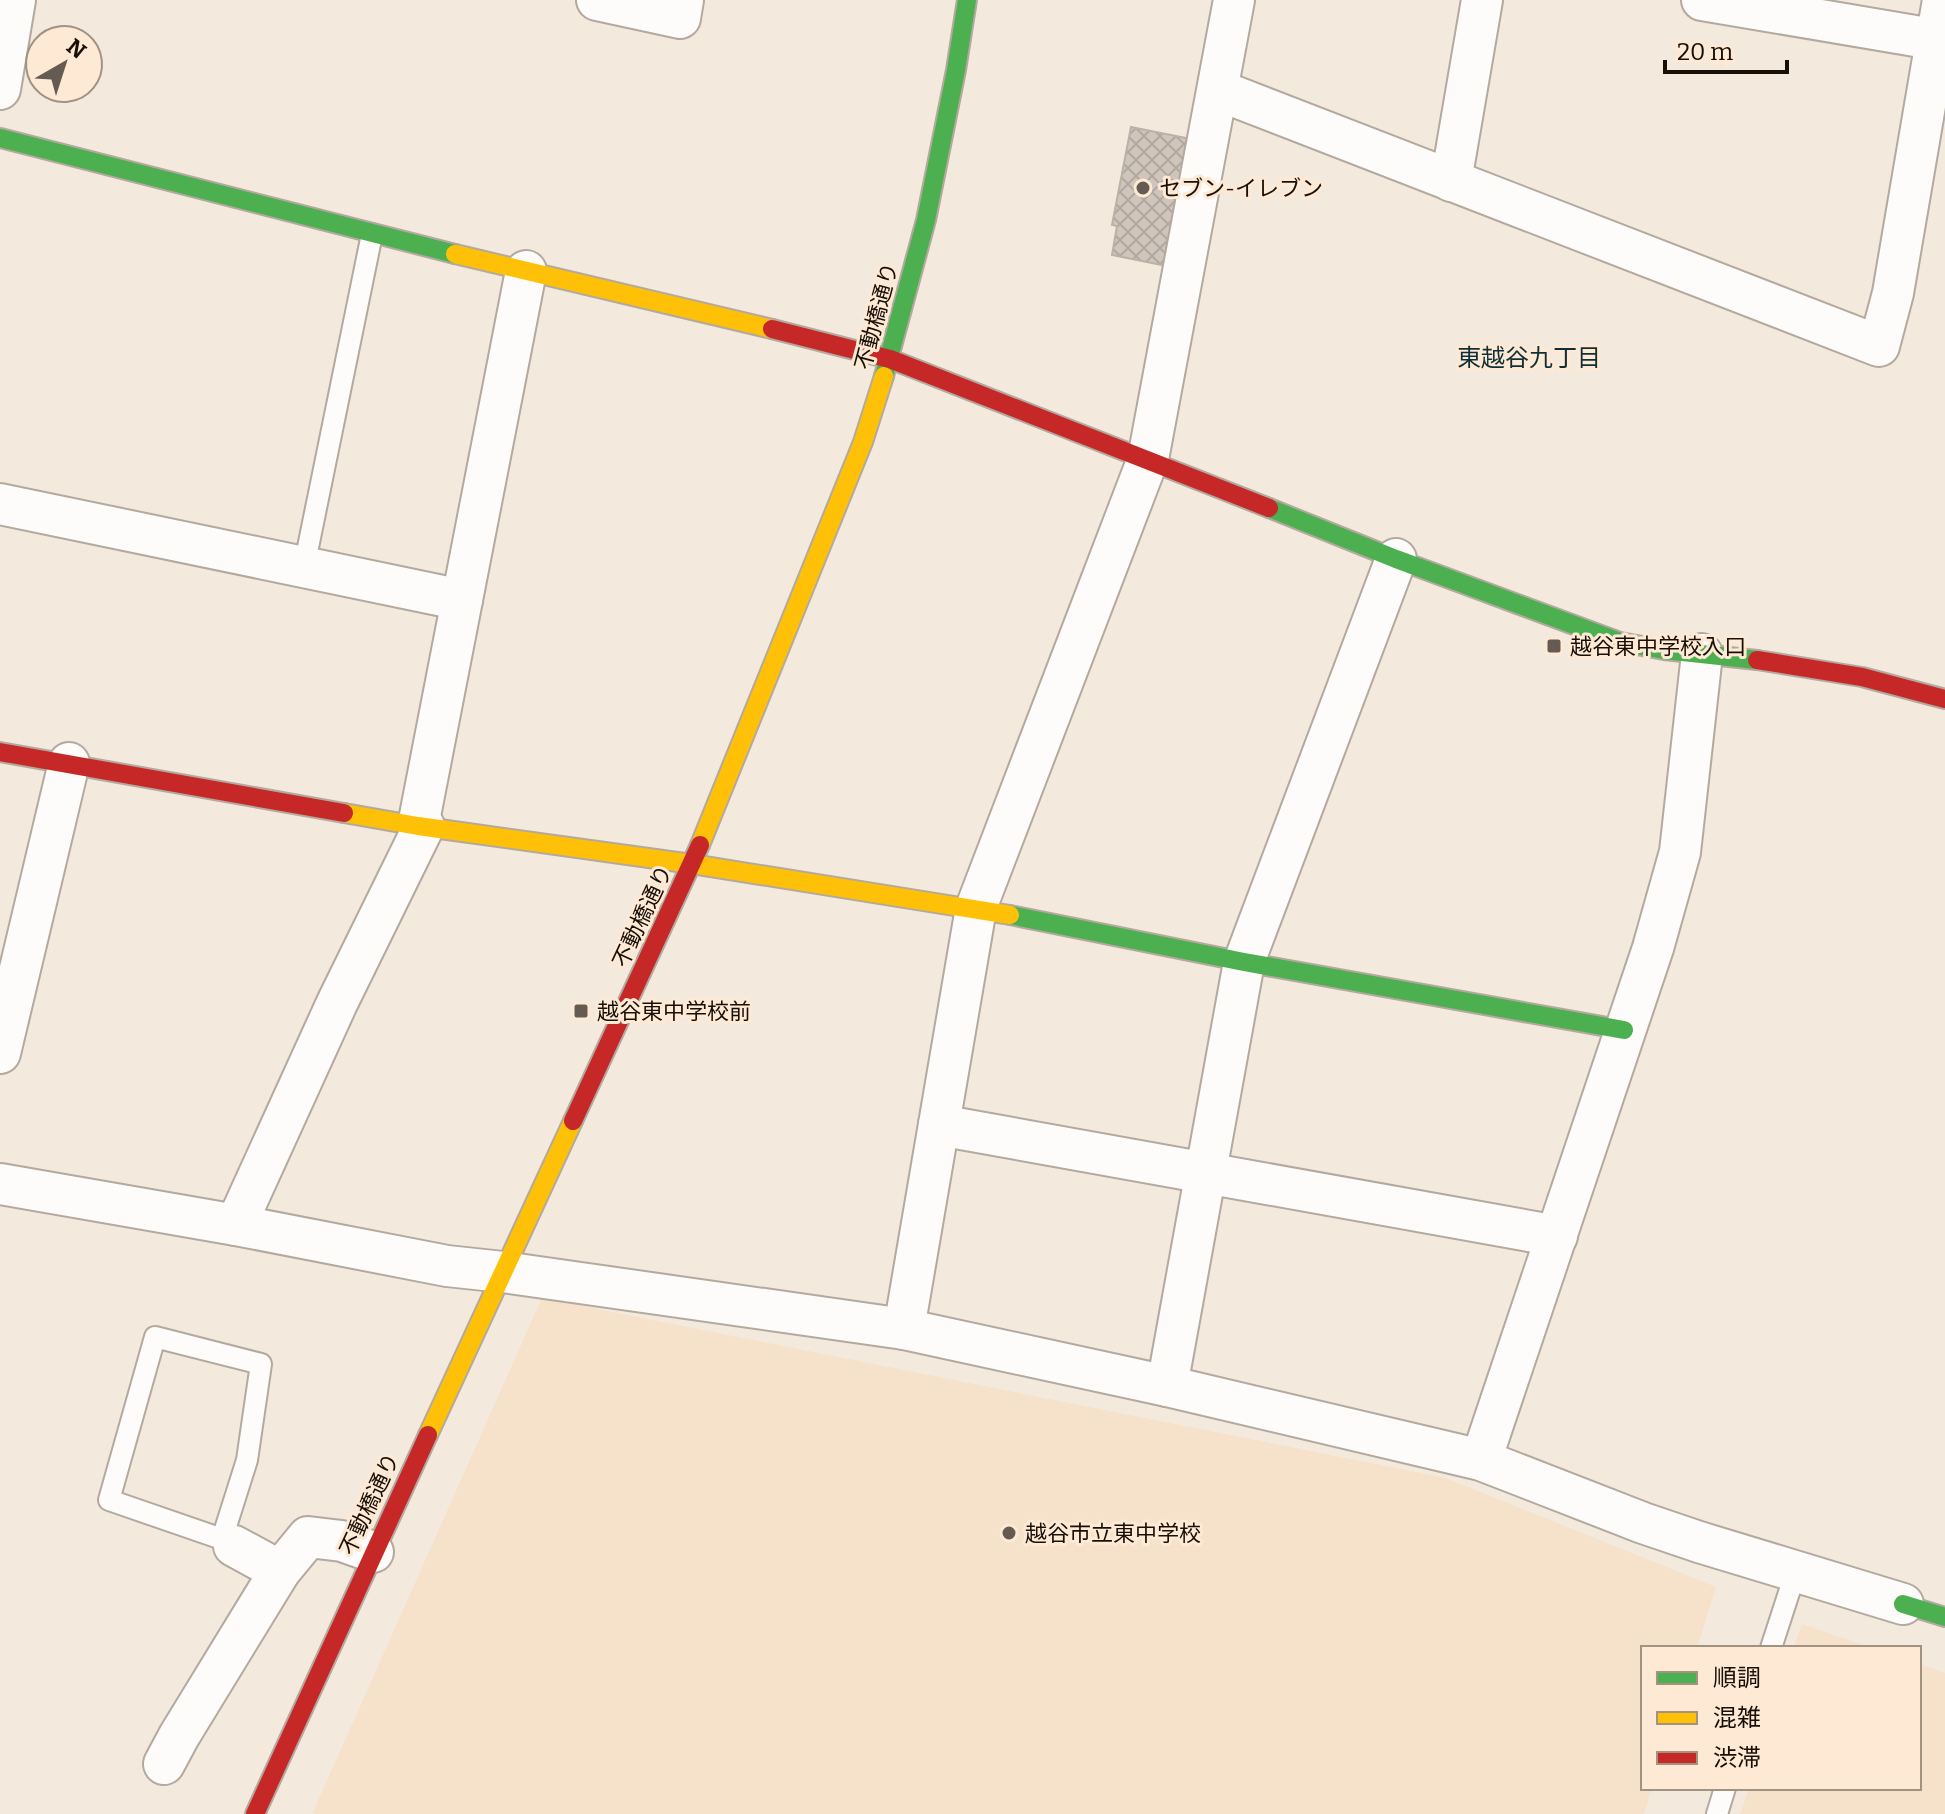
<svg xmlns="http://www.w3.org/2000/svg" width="1945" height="1814" viewBox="0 0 1945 1814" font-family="Bitter,'Noto Sans JP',serif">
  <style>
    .built { fill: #f6e1ca }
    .building { fill: url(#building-cross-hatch); stroke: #bab1a7; stroke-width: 2 }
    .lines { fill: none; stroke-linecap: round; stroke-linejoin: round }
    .lane-casing { stroke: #b3a99f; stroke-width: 24 }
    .street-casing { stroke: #b3a99f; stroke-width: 44 }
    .fast-casing { stroke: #b3a99f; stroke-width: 22 }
    .slow-casing { stroke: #b3a99f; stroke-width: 22 }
    .jam-casing { stroke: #b3a99f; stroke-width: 22 }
    .lane { stroke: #fdfcfa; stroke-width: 20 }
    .street { stroke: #fdfcfa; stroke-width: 40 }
    .fast { stroke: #4caf50; stroke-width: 18 }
    .slow { stroke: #ffc107; stroke-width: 18 }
    .jam { stroke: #c62828; stroke-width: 18 }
    .poi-dot { fill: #655b52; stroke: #fde9d4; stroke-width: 3 }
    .labels { text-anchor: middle; stroke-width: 6; stroke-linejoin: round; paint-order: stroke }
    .poi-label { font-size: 22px; fill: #180f07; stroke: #fde9d4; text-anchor: start }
    .street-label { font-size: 22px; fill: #180f07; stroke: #fde9d4 }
    .neighbourhood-label { font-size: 24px; fill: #0f2f37; stroke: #fde9d4 }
  </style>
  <defs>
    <pattern id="building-cross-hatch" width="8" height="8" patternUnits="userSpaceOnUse" patternTransform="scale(2)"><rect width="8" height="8" fill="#cfc5bb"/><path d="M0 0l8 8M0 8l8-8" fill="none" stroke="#b1a89f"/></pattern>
  </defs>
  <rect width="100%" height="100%" fill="#f4e9dd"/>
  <g class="built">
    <path d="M 542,1298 L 1446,1478 L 1716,1587 L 1697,1648 L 1643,1648 L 1643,1788 L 1652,1788 L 1644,1814 L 316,1814 L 313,1812 Z"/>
    <path d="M 1802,1623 L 1802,1624 L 1872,1648 L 1794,1648 Z"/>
    <path d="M 1919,1664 L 1945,1673 L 1945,1814 L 1740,1814 L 1749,1788 L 1919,1788 Z"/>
  </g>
  <path class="building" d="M 1131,127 L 1196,140 L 1172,267 L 1112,255 L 1117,226 L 1112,225 Z"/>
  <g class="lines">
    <defs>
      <g id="lane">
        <path d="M 304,567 L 372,234"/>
        <path d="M 155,1337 L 261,1364 L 247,1460 L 222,1539 L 109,1500 Z"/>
        <path d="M 1771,1648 L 1796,1571"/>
        <path d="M 1717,1814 L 1725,1788"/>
      </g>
      <g id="street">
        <path d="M 597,0 L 680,18 L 683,0"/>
        <path d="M 1702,0 L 1945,41"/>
        <path d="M 0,89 L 15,0"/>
        <path d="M 1218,90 L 1879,346 L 1893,293 L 1943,0"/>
        <path d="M 1451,181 L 1482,0"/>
        <path d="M 0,504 L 462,600"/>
        <path d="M 418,826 L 526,271"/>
        <path d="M 0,1053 L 69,763"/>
        <path d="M 939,1125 L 1557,1236"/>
        <path d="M 0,1184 L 236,1225 L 447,1266 L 503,1272 L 904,1329 L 1167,1386 L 1481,1460 L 1643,1523 L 1699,1542 L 1903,1604"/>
        <path d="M 236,1225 L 337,1003 L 424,826"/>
        <path d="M 904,1329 L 976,908 L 1148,459 L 1234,0"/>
        <path d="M 1167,1386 L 1244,962 L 1396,559"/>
        <path d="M 1481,1460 L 1653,948 L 1680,852 L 1702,654"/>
        <path d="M 234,1546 L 280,1571"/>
        <path d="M 164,1764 L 179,1736 L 280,1571 L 308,1537 L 342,1541 L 373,1552"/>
      </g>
      <g id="fast">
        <path d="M 0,138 L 455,254"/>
        <path d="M 884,376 L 926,220 L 956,70 L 967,0"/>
        <path d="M 1269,508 L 1396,559 L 1620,642 L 1664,650 L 1757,660"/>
        <path d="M 1010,915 L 1244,962 L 1624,1030"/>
        <path d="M 1903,1604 L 1945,1617"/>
      </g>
      <g id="slow">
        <path d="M 455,254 L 772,329"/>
        <path d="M 344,813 L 418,826 L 692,864 L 1010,915"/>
        <path d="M 700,845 L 863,442 L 884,376"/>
        <path d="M 428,1435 L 573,1121"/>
      </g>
      <g id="jam">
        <path d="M 772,329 L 890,359 L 1269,508"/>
        <path d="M 1757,660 L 1862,677 L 1945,699"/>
        <path d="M 0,752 L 344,813"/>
        <path d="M 573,1121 L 700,845"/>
        <path d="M 255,1814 L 428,1435"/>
      </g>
    </defs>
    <use href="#lane" class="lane-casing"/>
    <use href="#street" class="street-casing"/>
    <use href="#fast" class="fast-casing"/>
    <use href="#slow" class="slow-casing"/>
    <use href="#jam" class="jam-casing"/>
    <use href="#lane" class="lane"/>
    <use href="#street" class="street"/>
    <use href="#fast" class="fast"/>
    <use href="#slow" class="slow"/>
    <use href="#jam" class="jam"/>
  </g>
  <g class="poi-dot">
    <circle cx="1143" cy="188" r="8"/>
    <rect x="1546" y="638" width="16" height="16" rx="4"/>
    <rect x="573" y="1003" width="16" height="16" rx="4"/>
    <circle cx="1009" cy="1533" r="8"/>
  </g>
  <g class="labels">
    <g class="poi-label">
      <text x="1159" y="196">セブン-イレブン</text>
      <text x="1570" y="654">越谷東中学校入口</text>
      <text x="597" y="1019">越谷東中学校前</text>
      <text x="1025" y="1541">越谷市立東中学校</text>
    </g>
    <g class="street-label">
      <text transform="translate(876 316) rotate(-75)" y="8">不動橋通り</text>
      <text transform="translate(642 916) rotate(-65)" y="8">不動橋通り</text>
      <text transform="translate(369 1504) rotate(-65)" y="8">不動橋通り</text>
    </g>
    <g class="neighbourhood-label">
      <text x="1529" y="366">東越谷九丁目</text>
    </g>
  </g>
  <rect x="1641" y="1646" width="280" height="144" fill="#fde9d4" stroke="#a19282" stroke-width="2"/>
  <rect x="1657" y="1672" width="40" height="12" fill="#4caf50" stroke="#a19282" stroke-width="2"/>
  <text x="1713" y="1686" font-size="24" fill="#180f07">順調</text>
  <rect x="1657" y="1712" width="40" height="12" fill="#ffc107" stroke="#a19282" stroke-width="2"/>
  <text x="1713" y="1726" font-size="24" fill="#180f07">混雑</text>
  <rect x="1657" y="1752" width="40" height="12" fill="#c62828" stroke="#a19282" stroke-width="2"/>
  <text x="1713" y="1766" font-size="24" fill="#180f07">渋滞</text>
  <g transform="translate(64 64) rotate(39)"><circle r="38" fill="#fde9d4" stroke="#a19282" stroke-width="2"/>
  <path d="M0-6L14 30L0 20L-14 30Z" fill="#655b52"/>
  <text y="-12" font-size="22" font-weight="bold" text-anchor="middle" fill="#180f07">N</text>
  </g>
  <path d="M1665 60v12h122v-12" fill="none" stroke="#180f07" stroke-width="4"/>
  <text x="1677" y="60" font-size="24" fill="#180f07" stroke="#fde9d4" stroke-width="6" paint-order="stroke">20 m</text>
</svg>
